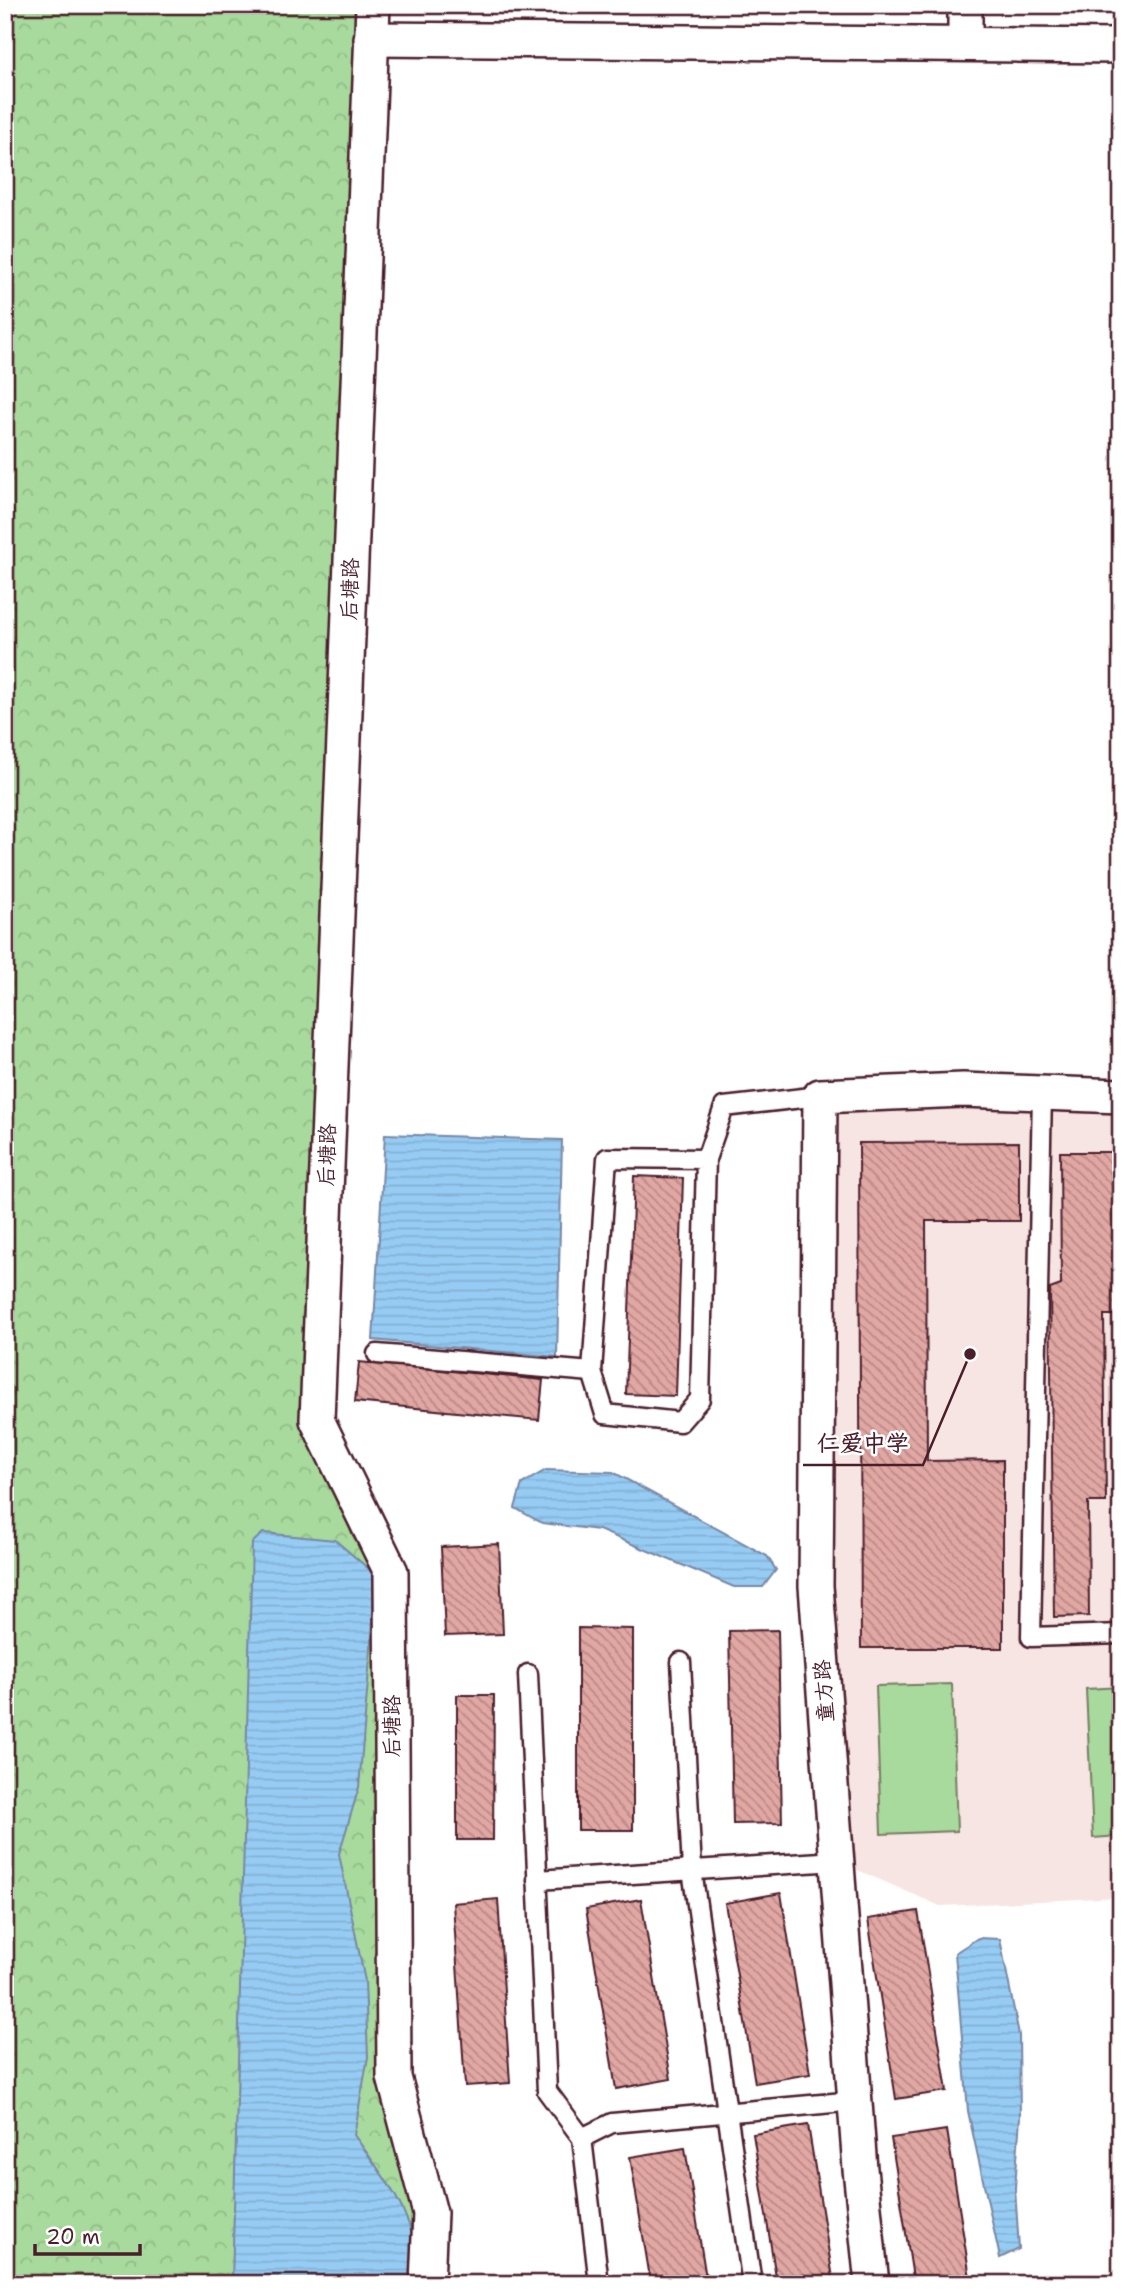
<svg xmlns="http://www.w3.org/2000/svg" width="1126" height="2289" viewBox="0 0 1126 2289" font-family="'Shantell Sans','LXGW WenKai TC',sans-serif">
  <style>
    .built { fill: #f6e5e3 }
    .grass { fill: #a7da9c; stroke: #787c64; stroke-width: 2 }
    .park { fill: url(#park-crowns); stroke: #787c64; stroke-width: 2 }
    .water { fill: url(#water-rules); stroke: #7887a4; stroke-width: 2 }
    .building { fill: url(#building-back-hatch); stroke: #4a1f2b; stroke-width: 2 }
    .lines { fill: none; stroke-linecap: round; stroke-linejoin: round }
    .service-casing { stroke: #4a1f2b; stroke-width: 23 }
    .minor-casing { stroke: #4a1f2b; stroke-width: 38 }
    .service { stroke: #fff; stroke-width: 18 }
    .minor { stroke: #fff; stroke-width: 33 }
    .labels { text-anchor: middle; stroke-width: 5; stroke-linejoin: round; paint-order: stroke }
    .street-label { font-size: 21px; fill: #4a1f2b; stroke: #fff }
    .leader { fill: none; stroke: #4a1f2b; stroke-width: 2.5 }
    .callout-dot { fill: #4a1f2b; stroke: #fff; stroke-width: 2.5 }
    .callout-label { font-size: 23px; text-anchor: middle; font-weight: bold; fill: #4a1f2b; stroke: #fff; stroke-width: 5; stroke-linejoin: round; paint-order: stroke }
  </style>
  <defs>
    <pattern id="park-crowns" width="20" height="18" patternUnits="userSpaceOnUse" patternTransform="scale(1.75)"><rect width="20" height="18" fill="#a7da9c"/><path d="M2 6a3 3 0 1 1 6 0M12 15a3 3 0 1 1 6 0" fill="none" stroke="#91bb87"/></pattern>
    <pattern id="water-rules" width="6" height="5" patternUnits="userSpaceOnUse" patternTransform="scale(1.75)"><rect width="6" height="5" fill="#96ccf4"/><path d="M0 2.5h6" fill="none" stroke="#83afd1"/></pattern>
    <pattern id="building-back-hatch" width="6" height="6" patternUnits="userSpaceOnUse" patternTransform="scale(1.75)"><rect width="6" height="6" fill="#e1a7a3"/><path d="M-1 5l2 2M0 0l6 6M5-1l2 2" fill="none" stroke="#b88785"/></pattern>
  </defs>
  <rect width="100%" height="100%" fill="#fff"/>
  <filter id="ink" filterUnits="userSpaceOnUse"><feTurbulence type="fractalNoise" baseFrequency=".0143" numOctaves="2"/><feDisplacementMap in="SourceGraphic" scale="14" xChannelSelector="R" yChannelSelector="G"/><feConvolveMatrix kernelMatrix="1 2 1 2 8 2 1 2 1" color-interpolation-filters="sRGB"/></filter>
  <g filter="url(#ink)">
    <path class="built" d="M 820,1096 L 1121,1096 L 1121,1897 L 940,1906 L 837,1861 Z"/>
    <g class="grass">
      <path d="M 952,1684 L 957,1831 L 881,1834 L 876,1686 Z"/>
      <path d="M 1121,1687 L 1121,1836 L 1093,1838 L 1086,1689 Z"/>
    </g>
    <path class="park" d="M 5,5 L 378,5 L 317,1420 L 391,1572 L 394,2077 L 427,2284 L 5,2284 Z"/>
    <g class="water">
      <path d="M 385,1134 L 562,1140 L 557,1357 L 373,1340 Z"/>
      <path d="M 546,1470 L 613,1472 L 767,1556 L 776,1570 L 763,1587 L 734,1587 L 599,1530 L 542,1523 L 515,1508 L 522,1484 Z"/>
      <path d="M 263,1533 L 335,1540 L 377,1576 L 359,1787 L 339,1854 L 365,1981 L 368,2057 L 354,2135 C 379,2170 409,2207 416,2251 C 418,2261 417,2273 417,2284 L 330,2284 L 306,2282 L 299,2284 L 232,2284 L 252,1543 Z"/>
      <path d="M 978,1938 L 1000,1939 L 1019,2035 L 1020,2117 L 1015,2188 L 1019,2249 L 1000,2258 L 968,2111 L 955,1953 Z"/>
    </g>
    <g class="building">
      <path d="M 1019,1142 L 1019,1221 L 926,1221 L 927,1461 L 1003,1460 L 1003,1648 L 861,1648 L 859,1143 Z"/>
      <path d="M 1060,1152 L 1121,1152 L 1121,1315 L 1104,1315 L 1106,1502 L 1088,1502 L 1089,1616 L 1054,1617 L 1050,1289 L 1061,1285 Z"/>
      <path d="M 634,1176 L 683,1178 L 676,1396 L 626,1394 Z"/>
      <path d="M 359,1362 L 543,1380 L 539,1420 L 355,1402 Z"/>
      <path d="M 499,1544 L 503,1634 L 445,1636 L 441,1547 Z"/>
      <path d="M 578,1628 L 633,1629 L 633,1830 L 578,1830 Z"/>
      <path d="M 778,1630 L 782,1823 L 733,1824 L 729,1631 Z"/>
      <path d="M 457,1695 L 494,1695 L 493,1840 L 457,1840 Z"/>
      <path d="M 781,1893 L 810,2074 L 755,2083 L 725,1903 Z"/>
      <path d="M 498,1899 L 510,2083 L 465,2086 L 453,1903 Z"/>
      <path d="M 641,1899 L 671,2079 L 616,2089 L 586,1909 Z"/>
      <path d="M 918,1911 L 947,2091 L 896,2099 L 868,1919 Z"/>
      <path d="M 808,2125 L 834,2284 L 777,2284 L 753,2134 Z"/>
      <path d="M 947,2130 L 971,2284 L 914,2284 L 891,2138 Z"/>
      <path d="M 685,2148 L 707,2284 L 651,2284 L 630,2157 Z"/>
    </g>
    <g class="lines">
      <defs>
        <g id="service">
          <path d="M 1042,1093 L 1031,1637 L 1121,1634"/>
          <path d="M 706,1159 L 700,1399 L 680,1422 L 605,1414 L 592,1372 L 607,1158 L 706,1159 L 724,1107 L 820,1096"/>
          <path d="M 377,1354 L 592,1372"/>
          <path d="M 681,1662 L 692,1870 L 752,2284"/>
          <path d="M 528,1674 L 547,2091 L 582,2138 L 599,2284"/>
          <path d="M 537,1880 L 837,1861"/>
          <path d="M 582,2138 L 612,2123 L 855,2101"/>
        </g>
        <g id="minor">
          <path d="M 373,5 L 317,1420 L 391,1572 L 394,2077 L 430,2213 L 427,2284"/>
          <path d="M 371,39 L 1121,46"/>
          <path d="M 965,44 L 965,5"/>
          <path d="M 872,2284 L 860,2169 L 816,1586 L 820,1096 L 963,1090 L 1121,1096"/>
        </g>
      </defs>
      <use href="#service" class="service-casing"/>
      <use href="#minor" class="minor-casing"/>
      <use href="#service" class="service"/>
      <use href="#minor" class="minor"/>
    </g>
  </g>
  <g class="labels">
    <g class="street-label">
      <text transform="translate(350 589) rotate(-88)" y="7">后塘路</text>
      <text transform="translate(327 1155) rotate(-88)" y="7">后塘路</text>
      <text transform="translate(824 1691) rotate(-94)" y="7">童方路</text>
      <text transform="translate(392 1726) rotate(-90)" y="7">后塘路</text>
    </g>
  </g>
  <path class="leader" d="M970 1354L923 1465H803"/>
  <circle class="callout-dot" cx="970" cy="1354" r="7"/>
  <g class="callout-label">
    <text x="863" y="1451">仁爱中学</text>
  </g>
  <rect width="1126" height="2289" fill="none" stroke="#fff" stroke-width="28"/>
  <rect x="14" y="14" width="1098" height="2261" fill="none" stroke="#4a1f2b" stroke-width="2.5" filter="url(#ink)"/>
  <path d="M35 2244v10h105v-10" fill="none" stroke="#4a1f2b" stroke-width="3.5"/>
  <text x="46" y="2244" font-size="21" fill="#4a1f2b" stroke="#ffffff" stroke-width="5" paint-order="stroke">20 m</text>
</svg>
